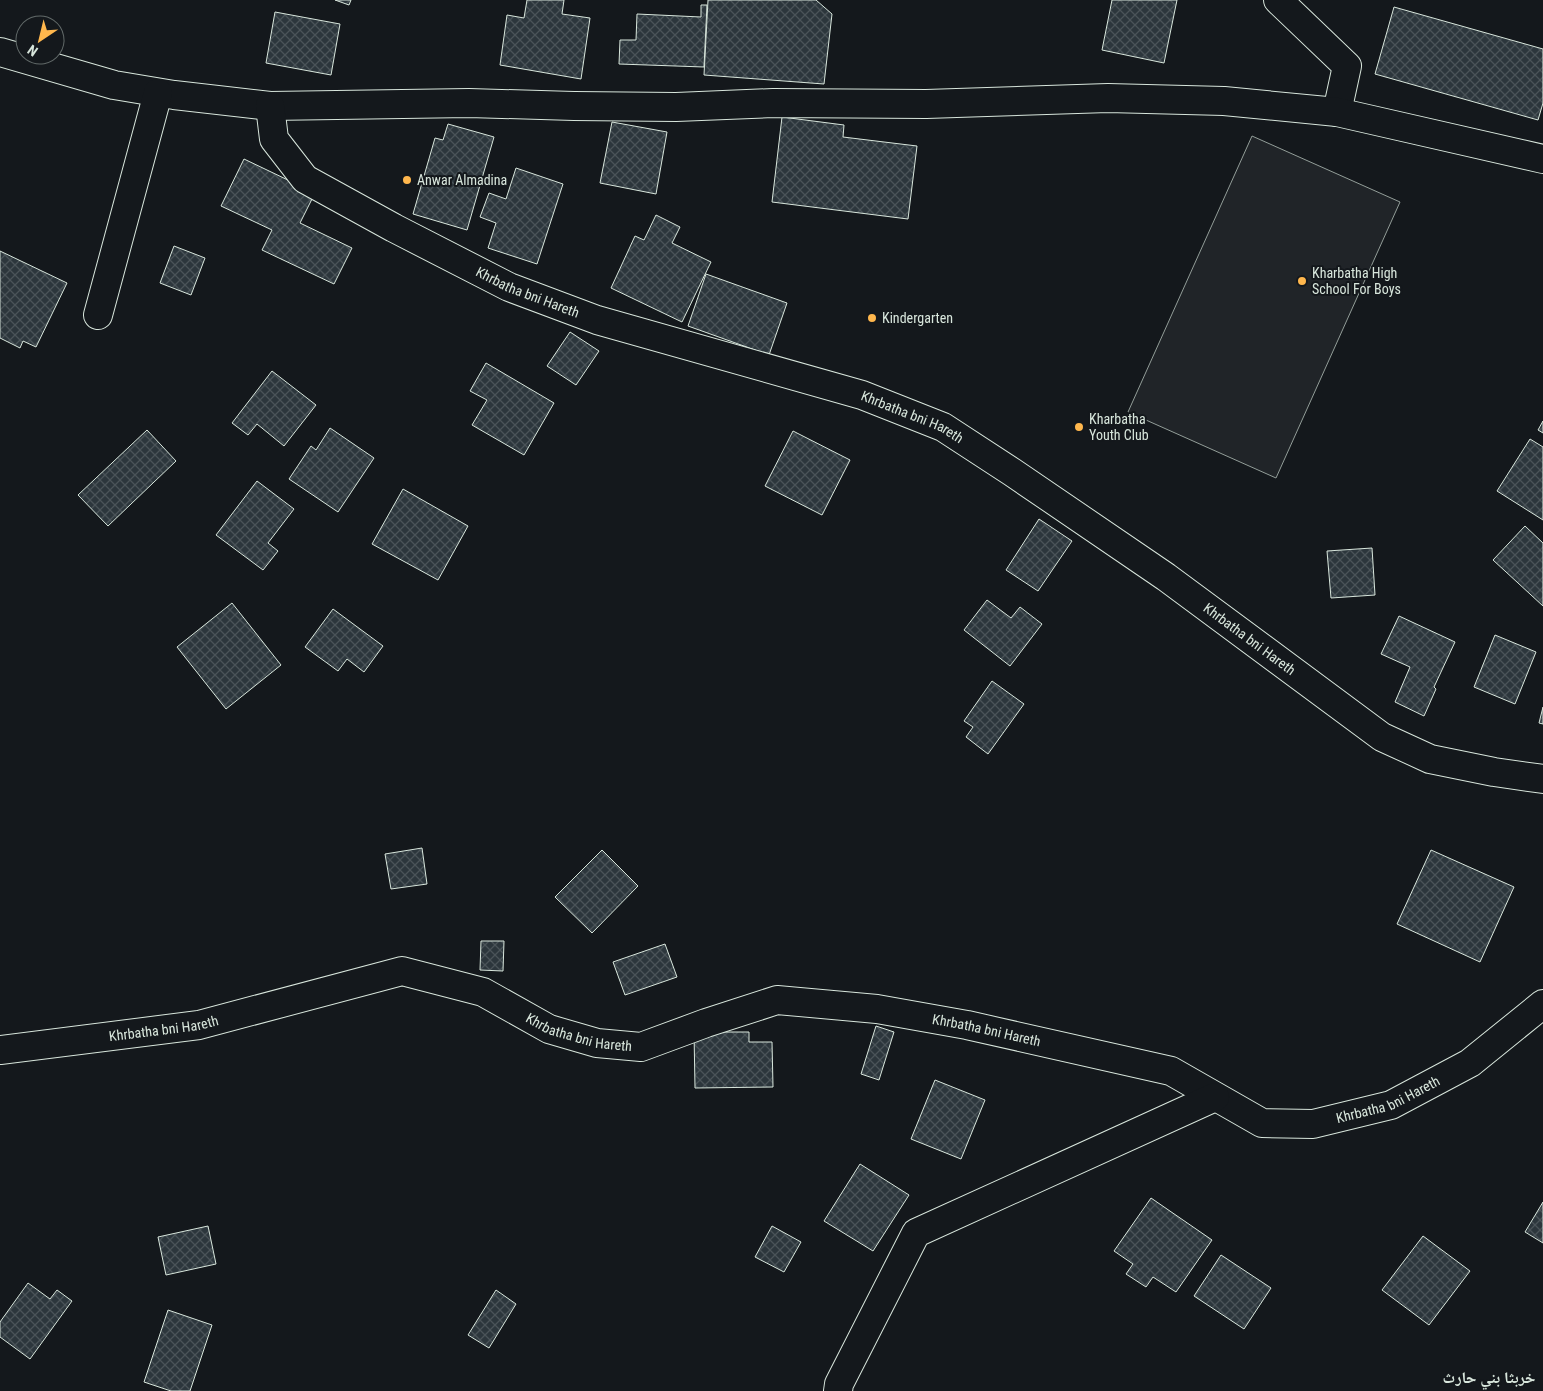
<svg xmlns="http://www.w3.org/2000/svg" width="1543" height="1391" viewBox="0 0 1543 1391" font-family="'Roboto Condensed','Noto Naskh Arabic',sans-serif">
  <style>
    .grass { fill: #202428; stroke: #939e99 }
    .building { fill: url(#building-cross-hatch); stroke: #d8e6dc }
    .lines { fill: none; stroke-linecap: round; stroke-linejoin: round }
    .minor-casing { stroke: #d8e6dc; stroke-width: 30 }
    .minor { stroke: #14181c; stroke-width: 28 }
    .poi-dot { fill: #ffb74d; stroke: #14181c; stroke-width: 2 }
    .labels { text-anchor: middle; stroke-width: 4; stroke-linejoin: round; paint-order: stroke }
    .poi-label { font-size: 14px; fill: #d8e6dc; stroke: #14181c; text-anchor: start }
    .street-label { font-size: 14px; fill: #d8e6dc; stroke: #14181c }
    .quarter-label { font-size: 16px; font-weight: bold; fill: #d8e6dc; stroke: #14181c }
  </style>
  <defs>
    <pattern id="building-cross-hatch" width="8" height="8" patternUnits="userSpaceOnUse" patternTransform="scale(1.25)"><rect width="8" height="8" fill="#2c363c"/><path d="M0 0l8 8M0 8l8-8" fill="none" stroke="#4a5358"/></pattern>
  </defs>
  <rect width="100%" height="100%" fill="#14181c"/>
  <path class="grass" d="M 1252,136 L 1400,202 L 1276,478 L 1128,412 Z"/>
  <g class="building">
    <path d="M 335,0 L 351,0 L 349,5 Z"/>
    <path d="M 527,0 L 564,0 L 562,14 L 590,18 L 581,79 L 500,65 L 507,15 L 524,18 Z"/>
    <path d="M 708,0 L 816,0 L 832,14 L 824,84 L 704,75 Z"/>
    <path d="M 1112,0 L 1177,0 L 1164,63 L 1102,50 Z"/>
    <path d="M 701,5 L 707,5 L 704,67 L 619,64 L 620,40 L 636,40 L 637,14 L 701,17 Z"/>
    <path d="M 1394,7 L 1543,49 L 1543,103 L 1538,120 L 1375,74 Z"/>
    <path d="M 275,12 L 340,24 L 331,75 L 266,63 Z"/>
    <path d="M 782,117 L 844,125 L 843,137 L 917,146 L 908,219 L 772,202 Z"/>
    <path d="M 612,122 L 667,132 L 656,194 L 600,183 Z"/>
    <path d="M 448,124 L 494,137 L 467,230 L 413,214 L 435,138 L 443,140 Z"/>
    <path d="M 244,159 L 315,193 L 300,223 L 352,248 L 334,284 L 262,250 L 272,230 L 221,206 Z"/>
    <path d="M 516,168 L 563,184 L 537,264 L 488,248 L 496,223 L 480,217 L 489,193 L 506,199 Z"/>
    <path d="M 656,215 L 680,227 L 672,243 L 711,262 L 682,322 L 611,288 L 635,236 L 644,240 Z"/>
    <path d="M 174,246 L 205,258 L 191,295 L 160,283 Z"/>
    <path d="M 0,251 L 67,283 L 36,347 L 23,341 L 20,348 L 0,338 Z"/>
    <path d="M 706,274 L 787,303 L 769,355 L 688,326 Z"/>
    <path d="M 570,332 L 599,351 L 576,385 L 547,366 Z"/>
    <path d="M 486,363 L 554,403 L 524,455 L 472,425 L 487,400 L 470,391 Z"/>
    <path d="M 272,371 L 316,405 L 284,446 L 257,424 L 248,435 L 232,423 Z"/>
    <path d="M 1543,421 L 1543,433 L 1538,430 Z"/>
    <path d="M 330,428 L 374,458 L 338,512 L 289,479 L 311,446 L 316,450 Z"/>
    <path d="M 147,430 L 176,461 L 108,526 L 78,495 Z"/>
    <path d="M 793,431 L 850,460 L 822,515 L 765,486 Z"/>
    <path d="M 1530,439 L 1543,447 L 1543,520 L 1497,491 Z"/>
    <path d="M 257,481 L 294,509 L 268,543 L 278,551 L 263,570 L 216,535 Z"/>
    <path d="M 403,489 L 468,526 L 438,580 L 372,544 Z"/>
    <path d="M 1039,519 L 1072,541 L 1038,591 L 1006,570 Z"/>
    <path d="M 1525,526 L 1543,543 L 1543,606 L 1493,560 Z"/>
    <path d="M 1372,548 L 1375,595 L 1331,598 L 1327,551 Z"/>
    <path d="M 987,600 L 1011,618 L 1020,607 L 1042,624 L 1010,666 L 964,630 Z"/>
    <path d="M 232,603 L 281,665 L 226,709 L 177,647 Z"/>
    <path d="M 333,609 L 383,646 L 364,672 L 347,659 L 338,671 L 305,647 Z"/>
    <path d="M 1399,616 L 1455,642 L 1434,687 L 1436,689 L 1424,716 L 1395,702 L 1410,667 L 1381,654 Z"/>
    <path d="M 1495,635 L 1536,652 L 1515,704 L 1474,687 Z"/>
    <path d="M 992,681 L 1024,704 L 988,754 L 966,737 L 973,727 L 964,721 Z"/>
    <path d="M 1543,707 L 1543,724 L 1539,723 Z"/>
    <path d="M 422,848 L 427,884 L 391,889 L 385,854 Z"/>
    <path d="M 602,850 L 638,886 L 592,933 L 555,897 Z"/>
    <path d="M 1431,850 L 1514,887 L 1480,962 L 1397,924 Z"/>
    <path d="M 481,941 L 504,941 L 503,971 L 480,970 Z"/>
    <path d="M 665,944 L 677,977 L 625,995 L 613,962 Z"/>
    <path d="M 876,1026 L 894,1032 L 879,1080 L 861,1074 Z"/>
    <path d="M 694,1032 L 749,1032 L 749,1042 L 772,1042 L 773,1087 L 695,1088 Z"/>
    <path d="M 935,1080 L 985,1100 L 961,1159 L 911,1139 Z"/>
    <path d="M 860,1164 L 909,1195 L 873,1251 L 824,1221 Z"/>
    <path d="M 1151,1198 L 1212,1240 L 1176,1292 L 1153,1277 L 1146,1287 L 1126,1274 L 1133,1264 L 1114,1251 Z"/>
    <path d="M 1543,1202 L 1543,1243 L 1525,1232 Z"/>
    <path d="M 208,1226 L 216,1264 L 166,1275 L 158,1237 Z"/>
    <path d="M 772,1226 L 801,1242 L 784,1272 L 755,1257 Z"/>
    <path d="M 1423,1236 L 1470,1271 L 1429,1325 L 1382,1290 Z"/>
    <path d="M 1221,1255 L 1271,1288 L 1244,1329 L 1194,1296 Z"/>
    <path d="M 28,1283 L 50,1299 L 57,1290 L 72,1301 L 30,1359 L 0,1337 L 0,1322 Z"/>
    <path d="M 496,1290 L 516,1304 L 489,1348 L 468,1335 Z"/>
    <path d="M 168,1310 L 212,1325 L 190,1391 L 171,1391 L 144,1382 Z"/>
  </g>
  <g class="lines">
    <defs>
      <g id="minor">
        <path d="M 1278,0 L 1347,66 L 1337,112"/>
        <path d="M 0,52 L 114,85 L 174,95 L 270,106 L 469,103 L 574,106 L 676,107 L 773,103 L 926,104 L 1108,98 L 1224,101 L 1337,112 L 1543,159"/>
        <path id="s1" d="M 270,106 L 274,139 L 305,179 L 394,228 L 509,287 L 597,320 L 862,395 L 943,427 L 1012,472 L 1166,577 L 1382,737 L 1430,759 L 1494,772 L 1543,779"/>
        <path d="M 98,315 L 158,93"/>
        <path id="s2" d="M 0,1050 L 199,1025 L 402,971 L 483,992 L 549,1029 L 597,1043 L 641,1047 L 706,1023 L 777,1000 L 877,1009 L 967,1025 L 1171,1071 L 1262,1123 L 1313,1124 L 1391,1105 L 1470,1063 L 1543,1004"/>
        <path d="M 838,1391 L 839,1384 L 916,1233 L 1215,1097"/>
      </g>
    </defs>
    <use href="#minor" class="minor-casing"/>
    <use href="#minor" class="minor"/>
  </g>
  <g class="poi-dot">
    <circle cx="407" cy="180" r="5"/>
    <circle cx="1302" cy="281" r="5"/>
    <circle cx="872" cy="318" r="5"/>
    <circle cx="1079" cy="427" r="5"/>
  </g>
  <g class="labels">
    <g class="poi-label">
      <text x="417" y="185">Anwar Almadina</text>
      <text x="1312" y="278">Kharbatha High<tspan x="1312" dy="16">School For Boys</tspan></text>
      <text x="882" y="323">Kindergarten</text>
      <text x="1089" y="424">Kharbatha<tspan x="1089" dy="16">Youth Club</tspan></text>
    </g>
    <g class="street-label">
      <text dy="5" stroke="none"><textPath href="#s1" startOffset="334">Khrbatha bni Hareth</textPath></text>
      <text dy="5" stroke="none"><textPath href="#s1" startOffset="739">Khrbatha bni Hareth</textPath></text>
      <text dy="5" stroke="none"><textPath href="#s1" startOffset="1144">Khrbatha bni Hareth</textPath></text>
      <text dy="5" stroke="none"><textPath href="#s2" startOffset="165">Khrbatha bni Hareth</textPath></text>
      <text dy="5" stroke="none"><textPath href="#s2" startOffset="600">Khrbatha bni Hareth</textPath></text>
      <text dy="5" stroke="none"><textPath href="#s2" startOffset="1020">Khrbatha bni Hareth</textPath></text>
      <text dy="5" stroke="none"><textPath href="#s2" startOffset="1444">Khrbatha bni Hareth</textPath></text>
    </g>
    <g class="quarter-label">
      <text x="1489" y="1383">خربثا بني حارث</text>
    </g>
  </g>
  <g transform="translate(40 40) rotate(215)"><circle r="24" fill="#14181c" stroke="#626a69"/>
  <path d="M0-4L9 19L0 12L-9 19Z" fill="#ffb74d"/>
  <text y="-8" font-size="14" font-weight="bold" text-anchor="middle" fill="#d8e6dc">N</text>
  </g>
</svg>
